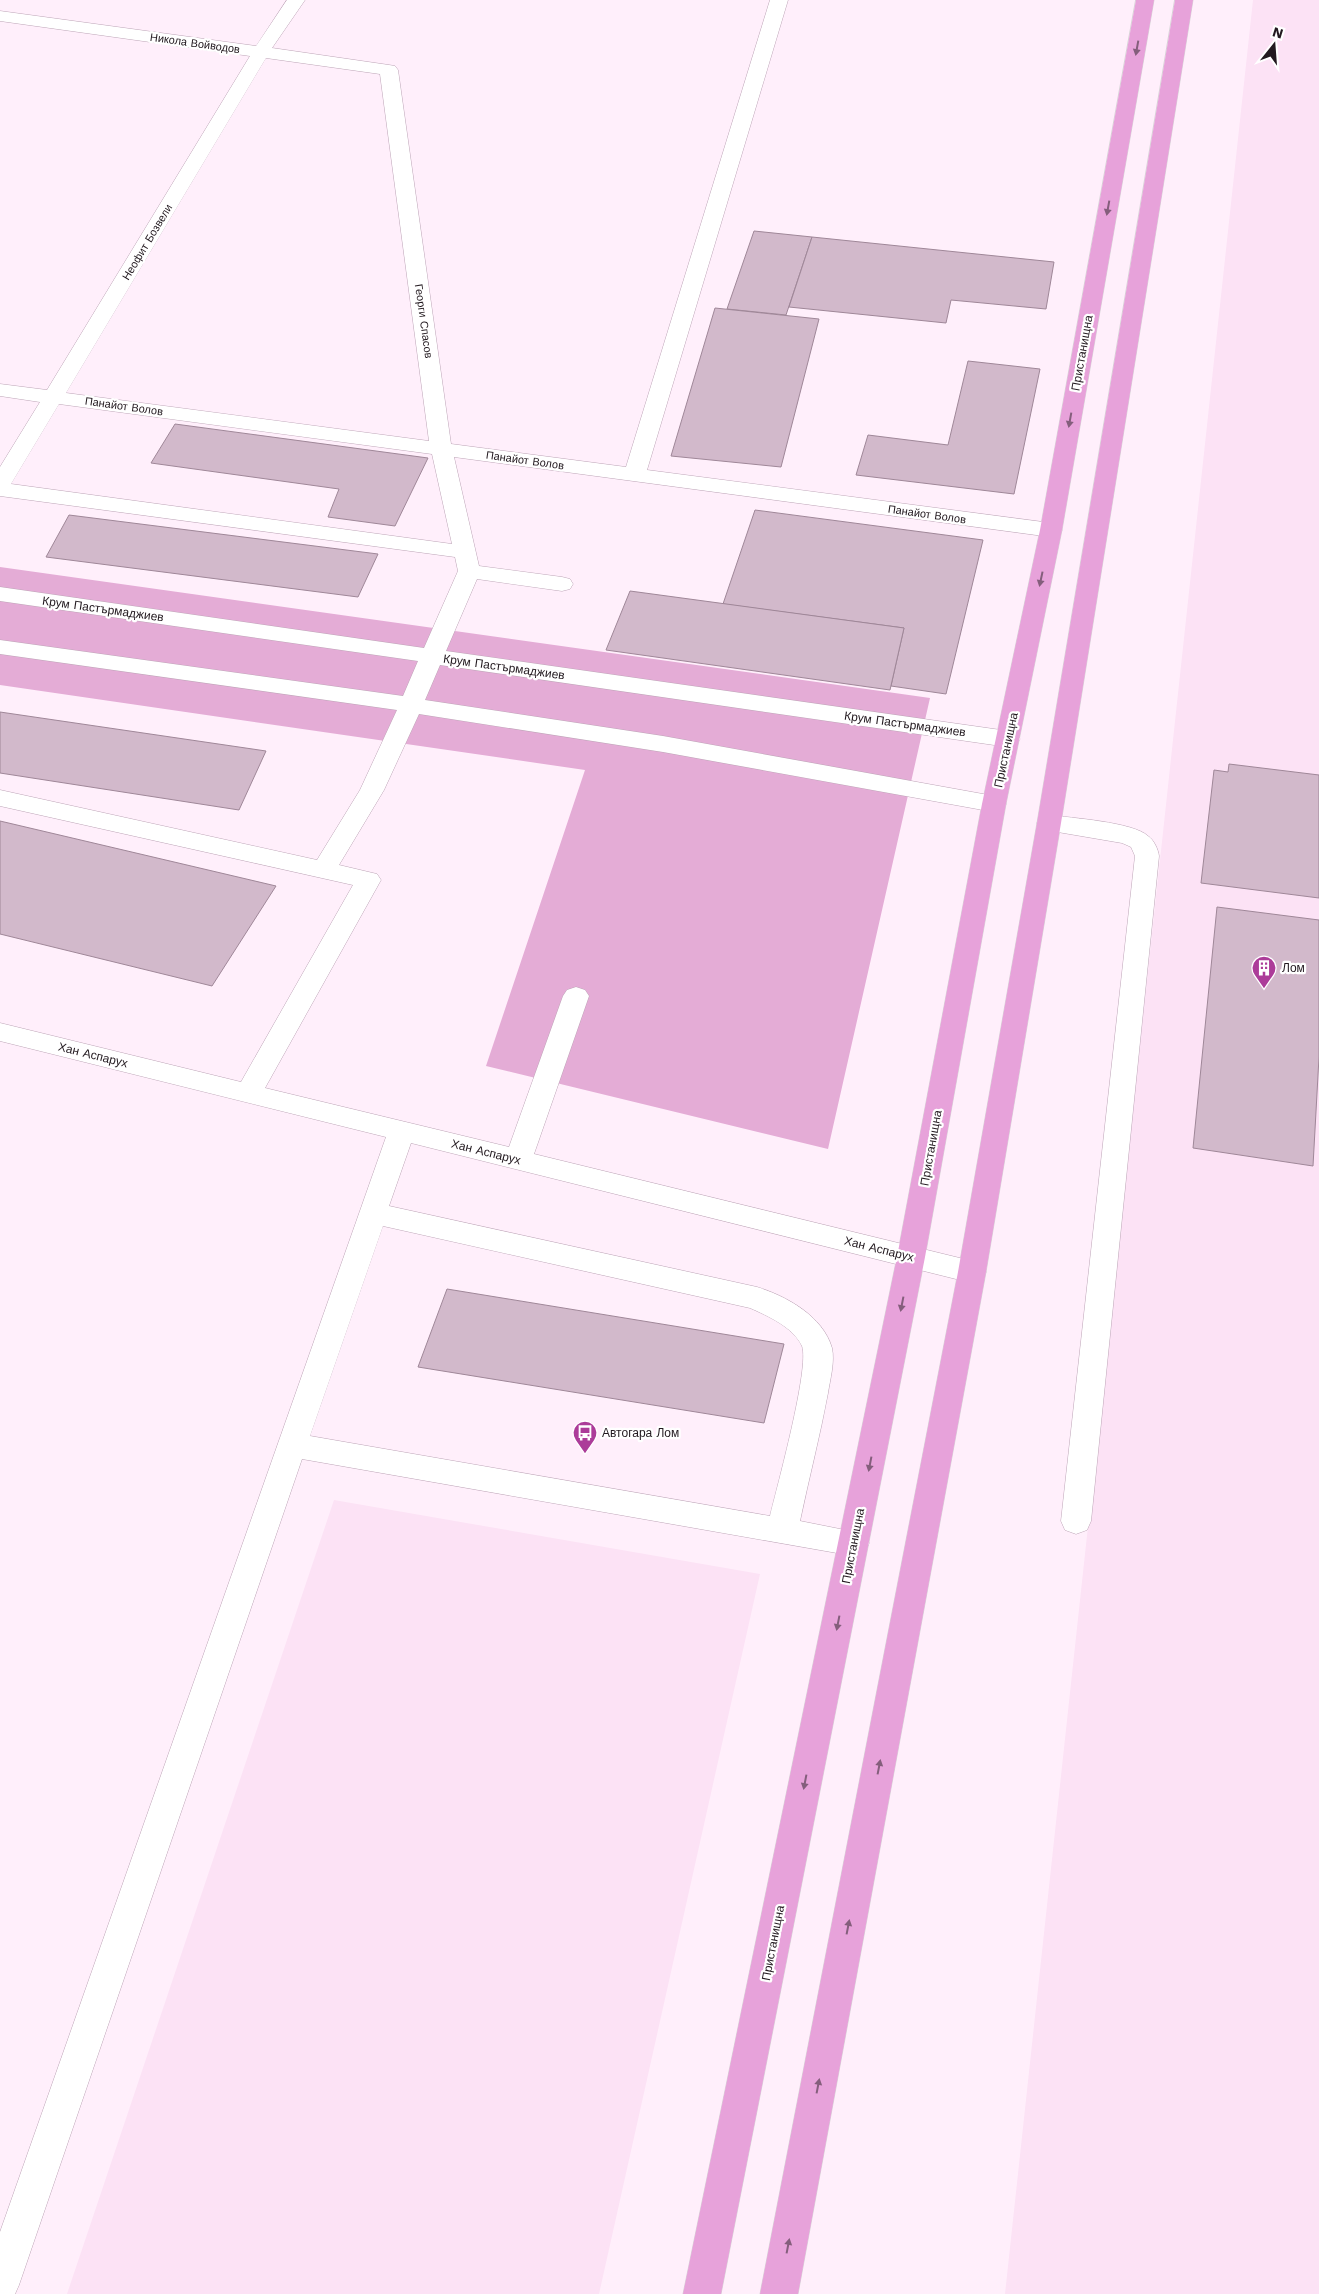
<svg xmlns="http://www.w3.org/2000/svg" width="1319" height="2294" viewBox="0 0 1319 2294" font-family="'Work Sans',sans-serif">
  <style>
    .built { fill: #fce2f5 }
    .green { fill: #e4acd6 }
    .building { fill: #d2b9cb; stroke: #9f8798 }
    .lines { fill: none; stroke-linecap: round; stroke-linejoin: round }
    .minor-casing { stroke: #bda5b7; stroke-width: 1 }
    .major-casing { stroke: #d7d6d7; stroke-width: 1 }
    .minor { fill: #fff; fill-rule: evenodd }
    .major { fill: #e7a2da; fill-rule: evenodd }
    .oneway { fill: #845e7c }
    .labels { text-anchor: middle; stroke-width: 4.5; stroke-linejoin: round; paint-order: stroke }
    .far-street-label { font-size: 11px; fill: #22191f; stroke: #fff }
    .street-label { font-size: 12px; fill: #22191f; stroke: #fff }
    .poi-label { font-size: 12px; fill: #22191f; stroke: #fff; text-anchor: start }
  </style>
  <rect width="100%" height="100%" fill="#ffeffb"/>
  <g class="built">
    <path d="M 1253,0 L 1319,0 L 1319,2294 L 1005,2294 Z"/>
    <path d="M 334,1500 L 760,1574 L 599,2294 L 67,2294 Z"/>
  </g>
  <path class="green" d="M 0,567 L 930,698 L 828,1149 L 486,1066 L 585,770 L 0,685 Z"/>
  <g class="building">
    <path d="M 754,231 L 812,237 L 786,315 L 727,309 Z"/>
    <path d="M 812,237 L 1054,262 L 1046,309 L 951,300 L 946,323 L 789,307 Z"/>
    <path d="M 715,308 L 819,319 L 781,467 L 671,456 Z"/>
    <path d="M 968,361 L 1040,369 L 1014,494 L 856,475 L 868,435 L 948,445 Z"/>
    <path d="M 175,424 L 428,458 L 395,526 L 328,517 L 339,489 L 151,463 Z"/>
    <path d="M 755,510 L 983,540 L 946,694 L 891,686 L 904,628 L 723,604 Z"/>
    <path d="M 69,515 L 378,554 L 358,597 L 46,557 Z"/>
    <path d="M 630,591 L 904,628 L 890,690 L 606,650 Z"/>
    <path d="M 0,712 L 266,751 L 239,810 L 0,773 Z"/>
    <path d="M 1229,764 L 1319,775 L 1319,898 L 1201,883 L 1214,770 L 1228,772 Z"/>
    <path d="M 0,821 L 276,886 L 212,986 L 0,934 Z"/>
    <path d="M 1217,907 L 1319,920 L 1319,1057 L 1313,1166 L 1193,1148 Z"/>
    <path d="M 447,1289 L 784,1344 L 764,1423 L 418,1367 Z"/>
  </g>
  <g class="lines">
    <defs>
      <g id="minor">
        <path d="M 287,0 L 305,0 L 272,48 L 389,65 L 395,66 L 398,70 L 451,444 L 626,467 L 770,0 L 788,0 L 647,470 L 1051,523 L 1059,525 L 1062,530 L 1059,535 L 1051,537 L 454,457 L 479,566 L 562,577 L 570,579 L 573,584 L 570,589 L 562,591 L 477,579 L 446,651 L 1008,731 L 1016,734 L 1020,739 L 1016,744 L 1008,747 L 440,665 L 425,700 L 663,736 L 994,796 L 1003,798 L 1006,804 L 1003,810 L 994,812 L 663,752 L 419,714 L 384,790 L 339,865 L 377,874 L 381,880 L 265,1088 L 509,1147 L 563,996 L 567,990 L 576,987 L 585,990 L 589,996 L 534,1154 L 972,1261 L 982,1264 L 986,1272 L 982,1280 L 972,1283 L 411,1143 L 389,1206 L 757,1287 C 786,1296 823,1316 832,1348 C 835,1362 830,1380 828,1393 C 820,1436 809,1478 800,1521 L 865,1534 L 869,1543 L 865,1552 L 854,1556 L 302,1459 L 19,2285 L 15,2294 L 0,2294 L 0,2232 L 386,1137 L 0,1041 L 0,1023 L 241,1082 L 353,885 L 0,806 L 0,790 L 317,860 L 360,790 L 397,710 L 0,654 L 0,640 L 403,696 L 418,661 L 0,601 L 0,587 L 424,648 L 458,571 L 455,557 L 0,496 L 0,467 L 40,402 L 0,396 L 0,384 L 47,390 L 250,56 L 0,21 L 0,11 L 256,46 ZM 266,58 L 380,74 L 429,441 L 66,393 ZM 59,404 L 432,454 L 452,544 L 11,484 ZM 383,1226 L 750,1308 C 768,1316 793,1327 802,1346 C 810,1367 777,1487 770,1516 L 310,1436 Z"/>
        <path d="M 1049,815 C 1071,818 1133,822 1148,836 C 1154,840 1158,849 1159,856 L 1091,1521 L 1087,1530 L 1076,1534 L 1065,1530 L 1061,1521 L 1135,856 L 1131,847 L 1122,843 L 1040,829 L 1037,823 L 1040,817 Z"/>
      </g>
      <g id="major">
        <path d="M 1136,0 L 1154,0 L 1062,530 L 1006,804 L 925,1257 L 721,2294 L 683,2294 L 897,1257 L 982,804 L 1040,530 Z"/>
        <path d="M 1175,0 L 1193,0 L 1061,823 L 986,1272 L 798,2294 L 760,2294 L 958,1272 L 1037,823 Z"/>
      </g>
    </defs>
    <use href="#minor" class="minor-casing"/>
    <use href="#major" class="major-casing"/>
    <use href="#minor" class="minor"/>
    <use href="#major" class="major"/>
  </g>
  <defs><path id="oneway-solid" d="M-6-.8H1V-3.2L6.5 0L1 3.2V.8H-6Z" transform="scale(1.25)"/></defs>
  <g class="oneway">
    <use href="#oneway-solid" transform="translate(1137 48) rotate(100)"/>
    <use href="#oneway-solid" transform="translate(1108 208) rotate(100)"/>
    <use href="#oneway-solid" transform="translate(1070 420) rotate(100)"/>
    <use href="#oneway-solid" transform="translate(1041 579) rotate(102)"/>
    <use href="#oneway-solid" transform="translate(902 1304) rotate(101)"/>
    <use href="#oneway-solid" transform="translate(870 1464) rotate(101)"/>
    <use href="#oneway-solid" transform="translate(838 1623) rotate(101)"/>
    <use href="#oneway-solid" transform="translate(879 1767) rotate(-79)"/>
    <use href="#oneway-solid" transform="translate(805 1782) rotate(101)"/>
    <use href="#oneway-solid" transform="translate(848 1927) rotate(-79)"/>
    <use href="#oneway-solid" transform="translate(818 2086) rotate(-79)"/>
    <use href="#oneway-solid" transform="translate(788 2246) rotate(-79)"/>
  </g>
  <defs>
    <symbol id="building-pin" viewBox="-11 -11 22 30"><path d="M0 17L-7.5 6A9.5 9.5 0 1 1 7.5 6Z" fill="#ac3c99" stroke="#fff"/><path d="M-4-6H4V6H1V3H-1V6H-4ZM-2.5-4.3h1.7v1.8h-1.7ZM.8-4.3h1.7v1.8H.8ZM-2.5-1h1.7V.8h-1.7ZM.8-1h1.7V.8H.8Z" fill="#fff"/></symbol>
    <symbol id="bus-pin" viewBox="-11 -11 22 30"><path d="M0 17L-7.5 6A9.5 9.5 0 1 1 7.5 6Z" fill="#ac3c99" stroke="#fff"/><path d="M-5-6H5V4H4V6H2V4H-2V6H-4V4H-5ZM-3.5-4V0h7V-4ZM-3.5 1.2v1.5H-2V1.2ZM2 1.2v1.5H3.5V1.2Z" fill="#fff"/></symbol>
  </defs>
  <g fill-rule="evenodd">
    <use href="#building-pin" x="1250" y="954" width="28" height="38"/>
    <use href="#bus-pin" x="571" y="1419" width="28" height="38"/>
  </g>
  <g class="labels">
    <g class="far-street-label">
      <text transform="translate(195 43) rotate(8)" y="4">Никола Войводов</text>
      <text transform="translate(147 242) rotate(-59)" y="4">Неофит Бозвели</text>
      <text transform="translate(424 321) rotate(82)" y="4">Георги Спасов</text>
      <text transform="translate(124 406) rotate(8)" y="4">Панайот Волов</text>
      <text transform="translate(525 460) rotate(8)" y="4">Панайот Волов</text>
      <text transform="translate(927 514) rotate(8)" y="4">Панайот Волов</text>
    </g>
    <g class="street-label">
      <text transform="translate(1082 353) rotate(-80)" y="4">Пристанищна</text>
      <text transform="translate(103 609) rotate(8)" y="4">Крум Пастърмаджиев</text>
      <text transform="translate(504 667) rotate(8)" y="4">Крум Пастърмаджиев</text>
      <text transform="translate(905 724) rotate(8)" y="4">Крум Пастърмаджиев</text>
      <text transform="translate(1006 750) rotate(-78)" y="4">Пристанищна</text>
      <text transform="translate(93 1055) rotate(14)" y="4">Хан Аспарух</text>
      <text transform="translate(931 1148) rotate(-80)" y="4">Пристанищна</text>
      <text transform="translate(486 1152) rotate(14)" y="4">Хан Аспарух</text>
      <text transform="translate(879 1249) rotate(14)" y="4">Хан Аспарух</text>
      <text transform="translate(853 1546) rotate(-79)" y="4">Пристанищна</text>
      <text transform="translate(773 1943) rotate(-79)" y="4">Пристанищна</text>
    </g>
    <g class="poi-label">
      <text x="1282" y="972">Лом</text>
      <text x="602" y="1437">Автогара Лом</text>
    </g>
  </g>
  <g transform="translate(1274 45) rotate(17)" stroke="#ffffff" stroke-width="4" paint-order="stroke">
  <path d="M0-4L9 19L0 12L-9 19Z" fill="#22191f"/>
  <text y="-8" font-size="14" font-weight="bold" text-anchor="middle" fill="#22191f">N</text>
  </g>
</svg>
